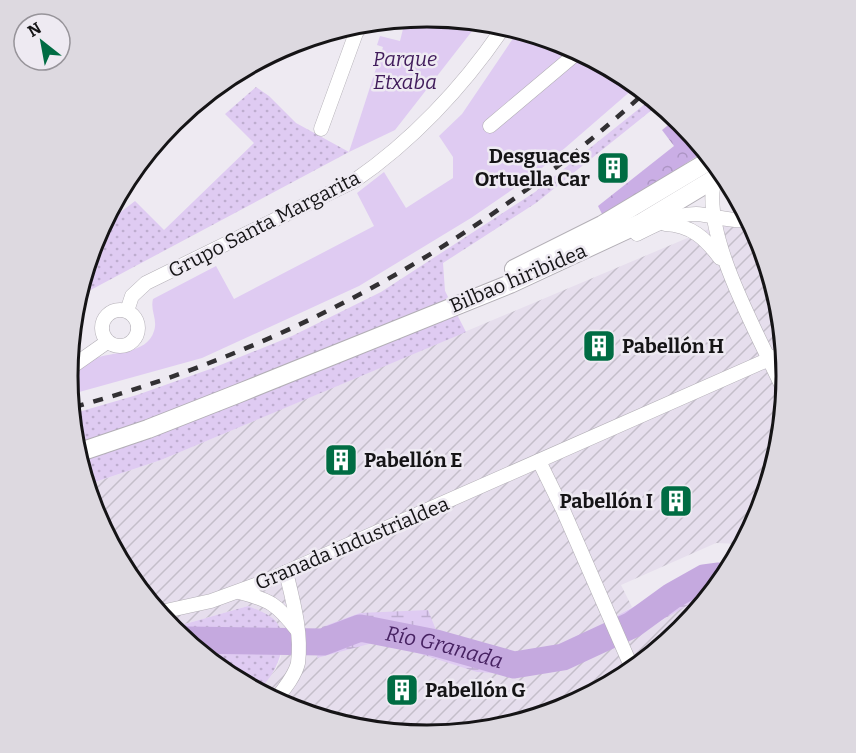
<svg xmlns="http://www.w3.org/2000/svg" width="856" height="753" viewBox="0 0 856 753" font-family="Bitter,serif">
  <style>
    .industrial { fill: url(#industrial-furrows) }
    .grass { fill: url(#grass-dots) }
    .forest { fill: url(#forest-crowns) }
    .wetland { fill: url(#wetland-marsh) }
    .park { fill: #dfcbf2 }
    .lines { fill: none; stroke-linecap: round; stroke-linejoin: round }
    .river { stroke: #c5a9df; stroke-width: 27 }
    .minor-casing { stroke: #b3afb6; stroke-width: 15 }
    .tertiary-casing { stroke: #b3afb6; stroke-width: 20 }
    .minor { stroke: #fff; stroke-width: 14 }
    .tertiary { stroke: #fff; stroke-width: 18 }
    .rail { stroke: #323033; stroke-width: 4.5; stroke-dasharray: 10 10; stroke-linecap: butt }
    .labels { text-anchor: middle; stroke-width: 5; stroke-linejoin: round; paint-order: stroke }
    .park-label { font-size: 20px; font-style: italic; fill: #401b5b; stroke: #eeeaf2 }
    .poi-label { font-size: 20px; font-weight: bold; fill: #151416; stroke: #eeeaf2; text-anchor: start }
    .street-label { font-size: 20px; fill: #151416; stroke: #eeeaf2 }
    .water-label { font-size: 21px; font-style: italic; fill: #472262; stroke: #eeeaf2 }
    .rim { fill: none; stroke: #151416; stroke-width: 3 }
  </style>
  <defs>
    <pattern id="industrial-furrows" width="10" height="10" patternUnits="userSpaceOnUse" patternTransform="scale(1.5)"><rect width="10" height="10" fill="#e6deed"/><path d="M-1 1l2-2M0 10L10 0M9 11l2-2" fill="none" stroke="#c4beca"/></pattern>
    <pattern id="grass-dots" width="8" height="8" patternUnits="userSpaceOnUse" patternTransform="scale(1.5)"><rect width="8" height="8" fill="#dfcbf2"/><path d="M2 2h.1M6 6h.1" fill="none" stroke="#beadcf" stroke-width="1.8" stroke-linecap="round"/></pattern>
    <pattern id="forest-crowns" width="20" height="18" patternUnits="userSpaceOnUse" patternTransform="scale(1.5)"><rect width="20" height="18" fill="#caaee5"/><path d="M2 6a3 3 0 1 1 6 0M12 15a3 3 0 1 1 6 0" fill="none" stroke="#ad95c4"/></pattern>
    <pattern id="wetland-marsh" width="20" height="14" patternUnits="userSpaceOnUse" patternTransform="scale(1.5)"><rect width="20" height="14" fill="#dfcbf2"/><path d="M1 5h8M5 5V1M11 12h8M15 12V8" fill="none" stroke="#beadcf"/></pattern>
  </defs>
  <rect width="100%" height="100%" fill="#eeeaf2"/>
  <path class="industrial" d="M 723,223 L 751,224 L 761,239 L 788,377 L 760,515 L 740,544 L 716,543 L 621,585 L 632,607 L 620,614 L 633,640 L 683,606 L 708,593 L 682,631 L 565,709 L 428,736 L 290,709 L 259,689 L 276,669 L 281,657 L 267,614 L 248,606 L 171,628 L 95,514 L 89,484 L 161,460 Z"/>
  <g class="grass">
    <path d="M 256,87 L 269,96 L 296,123 L 349,152 L 85,293 L 96,238 L 104,225 L 135,201 L 164,230 L 254,143 L 225,114 Z"/>
    <path d="M 650,100 L 658,105 L 536,203 L 443,263 L 445,291 L 466,332 L 161,460 L 89,484 L 75,413 L 137,395 L 213,368 L 292,336 L 381,292 L 535,192 Z"/>
    <path d="M 248,606 C 258,610 270,614 277,623 C 291,641 275,677 259,689 L 171,628 Z"/>
  </g>
  <path class="forest" d="M 659,107 L 683,122 L 703,152 L 648,189 L 602,214 L 598,206 L 674,146 L 662,130 L 672,122 Z"/>
  <path class="wetland" d="M 727,564 L 708,593 L 671,615 L 581,660 L 519,675 L 477,672 L 380,641 L 317,658 L 322,627 L 360,613 L 428,610 L 436,630 L 519,656 L 572,646 L 620,614 L 664,591 L 695,570 Z"/>
  <g class="park">
    <path d="M 428,17 L 476,26 L 395,130 L 349,152 L 383,47 L 377,45 L 380,36 L 400,41 L 405,21 Z"/>
    <path d="M 516,34 L 566,44 L 633,89 L 535,174 L 471,218 L 359,286 L 202,358 L 72,394 L 69,373 C 77,369 85,363 93,359 C 112,351 147,355 154,331 C 158,319 150,311 153,299 L 216,266 L 234,299 L 374,226 L 357,193 L 384,172 L 406,208 L 453,178 L 453,157 L 439,136 L 462,114 Z"/>
  </g>
  <g class="lines">
    <path class="river" id="s1" d="M 187,640 L 323,642 L 360,628 L 436,643 L 514,665 L 563,657 L 632,625 L 672,596 L 704,578 L 719,576"/>
    <defs>
      <g id="minor">
        <path d="M 490,126 L 578,52"/>
        <path d="M 321,129 L 356,33 L 358,30"/>
        <path d="M 716,175 C 696,229 762,341 785,393"/>
        <path d="M 665,224 C 691,225 705,238 720,258"/>
        <path d="M 637,234 C 655,225 675,214 696,214 C 713,215 730,222 748,220"/>
        <circle cx="120" cy="328" r="18"/>
        <path d="M 127,311 L 132,296 L 146,283 L 354,181 C 411,142 462,88 501,31"/>
        <path d="M 70,368 L 107,342"/>
        <path d="M 539,461 L 563,510 L 631,666"/>
        <path d="M 239,592 C 270,600 277,604 297,630"/>
        <path d="M 161,612 L 211,601 L 266,581 L 783,353"/>
        <path d="M 276,699 C 284,689 295,676 298,663 C 302,633 293,601 286,572"/>
      </g>
      <g id="tertiary">
        <path d="M 170,127 L 179,118"/>
        <path d="M 514,269 L 602,225 L 709,161"/>
        <path d="M 83,451 L 148,429 L 237,394 L 510,284 L 641,223 L 719,176"/>
      </g>
    </defs>
    <use href="#minor" class="minor-casing"/>
    <use href="#tertiary" class="tertiary-casing"/>
    <use href="#minor" class="minor"/>
    <use href="#tertiary" class="tertiary"/>
    <path class="rail" d="M 74,407 C 286,350 480,243 642,95"/>
  </g>
  <defs>
    <symbol id="building-square" viewBox="-11 -11 22 22"><rect x="-9" y="-9" width="18" height="18" rx="4" fill="#006c43" stroke="#eeeaf2"/><path d="M-4-6H4V6H1V3H-1V6H-4ZM-2.5-4.3h1.7v1.8h-1.7ZM.8-4.3h1.7v1.8H.8ZM-2.5-1h1.7V.8h-1.7ZM.8-1h1.7V.8H.8Z" fill="#fff"/></symbol>
  </defs>
  <g fill-rule="evenodd">
    <use href="#building-square" x="594" y="149" width="38" height="38"/>
    <use href="#building-square" x="580" y="327" width="38" height="38"/>
    <use href="#building-square" x="322" y="441" width="38" height="38"/>
    <use href="#building-square" x="657" y="482" width="38" height="38"/>
    <use href="#building-square" x="383" y="671" width="38" height="38"/>
  </g>
  <g class="labels">
    <g class="park-label">
      <text x="405" y="66">Parque<tspan x="405" dy="23">Etxaba</tspan></text>
    </g>
    <g class="poi-label">
      <text x="590" y="163" text-anchor="end">Desguaces<tspan x="590" dy="23">Ortuella Car</tspan></text>
      <text x="622" y="353">Pabellón H</text>
      <text x="364" y="467">Pabellón E</text>
      <text x="653" y="508" text-anchor="end">Pabellón I</text>
      <text x="425" y="697">Pabellón G</text>
    </g>
    <g class="street-label">
      <text transform="translate(264 224) rotate(-27)" y="7">Grupo Santa Margarita</text>
      <text transform="translate(518 278) rotate(-23)" y="7">Bilbao hiribidea</text>
      <text transform="translate(352 543) rotate(-23)" y="7">Granada industrialdea</text>
    </g>
    <g class="water-label">
      <text dy="7" stroke="none"><textPath href="#s1" startOffset="262">Río Granada</textPath></text>
    </g>
  </g>
  <path d="M0 0H856V753H0ZM78 376a349 349 0 1 1 698 0a349 349 0 1 1-698 0Z" fill="#ddd9e0" fill-rule="evenodd"/>
  <path class="rim" d="M78 376a349 349 0 1 1 698 0a349 349 0 1 1-698 0Z"/>
  <g transform="translate(42 42) rotate(329)"><circle r="28" fill="#eeeaf2" stroke="#97949a" stroke-width="1.5"/>
  <path d="M0-4.5L10 22L0 15L-10 22Z" fill="#006c43"/>
  <text y="-9" font-size="16" font-weight="bold" text-anchor="middle" fill="#151416">N</text>
  </g>
</svg>
